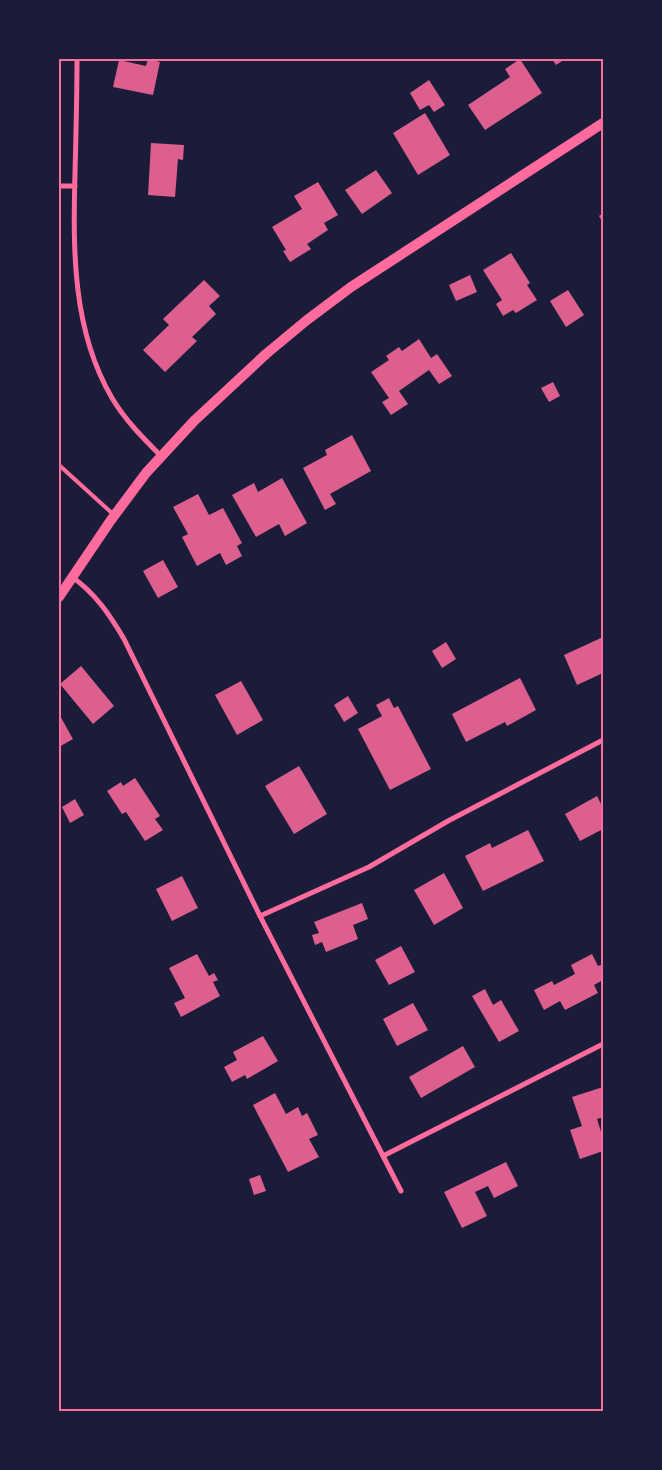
<svg xmlns="http://www.w3.org/2000/svg" width="662" height="1470" viewBox="0 0 662 1470" font-family="Inter,sans-serif">
  <style>
    .building { fill: #dd5f8e }
    .lines { fill: none; stroke-linecap: round; stroke-linejoin: round }
    .service { stroke: #ff6b9d; stroke-width: 4 }
    .minor { stroke: #ff6b9d; stroke-width: 5 }
    .secondary { stroke: #ff6b9d; stroke-width: 10 }
    .neatline { fill: none; stroke: #ff6b9d; stroke-width: 2 }
  </style>
  <rect width="100%" height="100%" fill="#1b1b3a"/>
  <g class="building">
    <path d="M 148,59 L 160,62 L 153,95 L 113,87 L 119,60 L 146,66 Z"/>
    <path d="M 520,59 L 542,93 L 485,130 L 468,105 L 510,77 L 505,69 Z"/>
    <path d="M 552,59 L 565,59 L 556,65 Z"/>
    <path d="M 429,80 L 445,105 L 434,112 L 429,105 L 420,110 L 410,93 Z"/>
    <path d="M 425,113 L 450,155 L 418,175 L 393,133 Z"/>
    <path d="M 151,143 L 184,145 L 183,160 L 178,159 L 175,197 L 148,195 Z"/>
    <path d="M 376,170 L 392,193 L 362,214 L 345,190 Z"/>
    <path d="M 318,182 L 338,215 L 324,223 L 328,230 L 307,244 L 311,249 L 290,262 L 283,251 L 286,250 L 272,227 L 302,209 L 294,196 Z"/>
    <path d="M 603,213 L 603,223 L 599,216 Z"/>
    <path d="M 511,253 L 530,283 L 527,285 L 537,300 L 516,313 L 513,310 L 503,316 L 496,304 L 502,300 L 483,270 Z"/>
    <path d="M 470,275 L 477,292 L 456,301 L 449,285 Z"/>
    <path d="M 204,280 L 220,296 L 209,306 L 216,314 L 192,337 L 197,341 L 165,372 L 143,350 L 169,325 L 163,319 Z"/>
    <path d="M 568,290 L 584,315 L 566,327 L 550,301 Z"/>
    <path d="M 419,339 L 431,358 L 437,354 L 452,376 L 439,384 L 429,370 L 399,391 L 408,404 L 391,415 L 382,402 L 389,398 L 371,372 L 389,360 L 386,356 L 399,347 L 402,351 Z"/>
    <path d="M 553,382 L 560,396 L 549,402 L 541,388 Z"/>
    <path d="M 352,435 L 371,471 L 330,494 L 336,504 L 325,510 L 303,468 L 327,455 L 325,450 Z"/>
    <path d="M 282,478 L 307,523 L 285,536 L 279,524 L 256,537 L 232,495 L 254,483 L 258,492 Z"/>
    <path d="M 198,494 L 209,515 L 223,508 L 242,543 L 237,546 L 242,556 L 226,565 L 220,553 L 197,566 L 182,537 L 188,534 L 173,507 Z"/>
    <path d="M 163,560 L 178,587 L 158,598 L 143,571 Z"/>
    <path d="M 603,637 L 603,673 L 577,685 L 564,655 Z"/>
    <path d="M 446,642 L 456,659 L 442,668 L 432,651 Z"/>
    <path d="M 81,666 L 114,706 L 93,724 L 60,684 Z"/>
    <path d="M 520,678 L 536,710 L 507,726 L 505,722 L 466,742 L 452,714 Z"/>
    <path d="M 241,681 L 263,720 L 237,735 L 215,695 Z"/>
    <path d="M 348,696 L 358,713 L 344,722 L 334,705 Z"/>
    <path d="M 389,698 L 394,708 L 398,706 L 431,769 L 390,790 L 358,729 L 382,716 L 376,705 Z"/>
    <path d="M 59,714 L 73,739 L 59,747 Z"/>
    <path d="M 299,766 L 327,814 L 294,834 L 265,786 Z"/>
    <path d="M 135,778 L 160,816 L 155,819 L 163,830 L 145,841 L 126,812 L 122,814 L 107,791 L 121,782 L 123,786 Z"/>
    <path d="M 597,796 L 603,808 L 603,829 L 580,841 L 565,814 Z"/>
    <path d="M 75,799 L 84,815 L 70,823 L 62,807 Z"/>
    <path d="M 528,830 L 544,861 L 483,891 L 465,856 L 490,843 L 492,848 Z"/>
    <path d="M 444,873 L 463,908 L 434,925 L 414,890 Z"/>
    <path d="M 182,876 L 198,908 L 172,921 L 156,889 Z"/>
    <path d="M 362,903 L 368,919 L 353,925 L 358,939 L 326,952 L 322,942 L 315,945 L 312,935 L 319,933 L 314,922 Z"/>
    <path d="M 401,946 L 415,972 L 389,985 L 375,960 Z"/>
    <path d="M 197,954 L 209,976 L 214,973 L 218,980 L 213,982 L 220,996 L 181,1017 L 174,1003 L 185,998 L 169,968 Z"/>
    <path d="M 592,954 L 598,966 L 603,964 L 603,980 L 594,985 L 598,993 L 565,1010 L 560,1001 L 544,1010 L 534,990 L 552,981 L 554,985 L 575,974 L 571,965 Z"/>
    <path d="M 485,989 L 493,1005 L 501,1000 L 519,1031 L 499,1042 L 472,996 Z"/>
    <path d="M 413,1003 L 428,1030 L 397,1046 L 383,1019 Z"/>
    <path d="M 263,1036 L 278,1061 L 247,1079 L 245,1075 L 232,1082 L 224,1067 L 237,1060 L 233,1052 Z"/>
    <path d="M 463,1046 L 475,1067 L 421,1098 L 409,1077 Z"/>
    <path d="M 603,1087 L 603,1117 L 597,1119 L 603,1138 L 603,1151 L 580,1159 L 570,1130 L 582,1126 L 572,1097 Z"/>
    <path d="M 275,1093 L 286,1114 L 298,1107 L 302,1116 L 307,1113 L 318,1135 L 309,1139 L 319,1157 L 288,1172 L 253,1105 Z"/>
    <path d="M 506,1162 L 518,1186 L 494,1198 L 488,1186 L 475,1192 L 487,1216 L 462,1228 L 444,1192 Z"/>
    <path d="M 260,1175 L 266,1191 L 254,1195 L 249,1179 Z"/>
  </g>
  <g class="lines">
    <path class="service" d="M 59,465 L 114,515"/>
    <g class="minor">
      <path d="M 77,59 C 77,97 76,135 75,173 C 73,249 72,330 112,398 C 125,420 143,438 161,456"/>
      <path d="M 59,186 L 75,186"/>
      <path d="M 72,577 C 95,593 110,615 124,639 L 260,916 L 401,1191"/>
      <path d="M 260,916 L 369,867 L 448,821 L 603,740"/>
      <path d="M 383,1156 L 603,1044"/>
    </g>
    <path class="secondary" d="M 59,597 L 111,520 L 146,473 L 194,421 L 266,354 L 307,320 L 351,287 L 603,123"/>
  </g>
  <rect width="662" height="1470" fill="none" stroke="#1b1b3a" stroke-width="120"/>
  <rect x="60" y="60" width="542" height="1350" class="neatline"/>
</svg>
